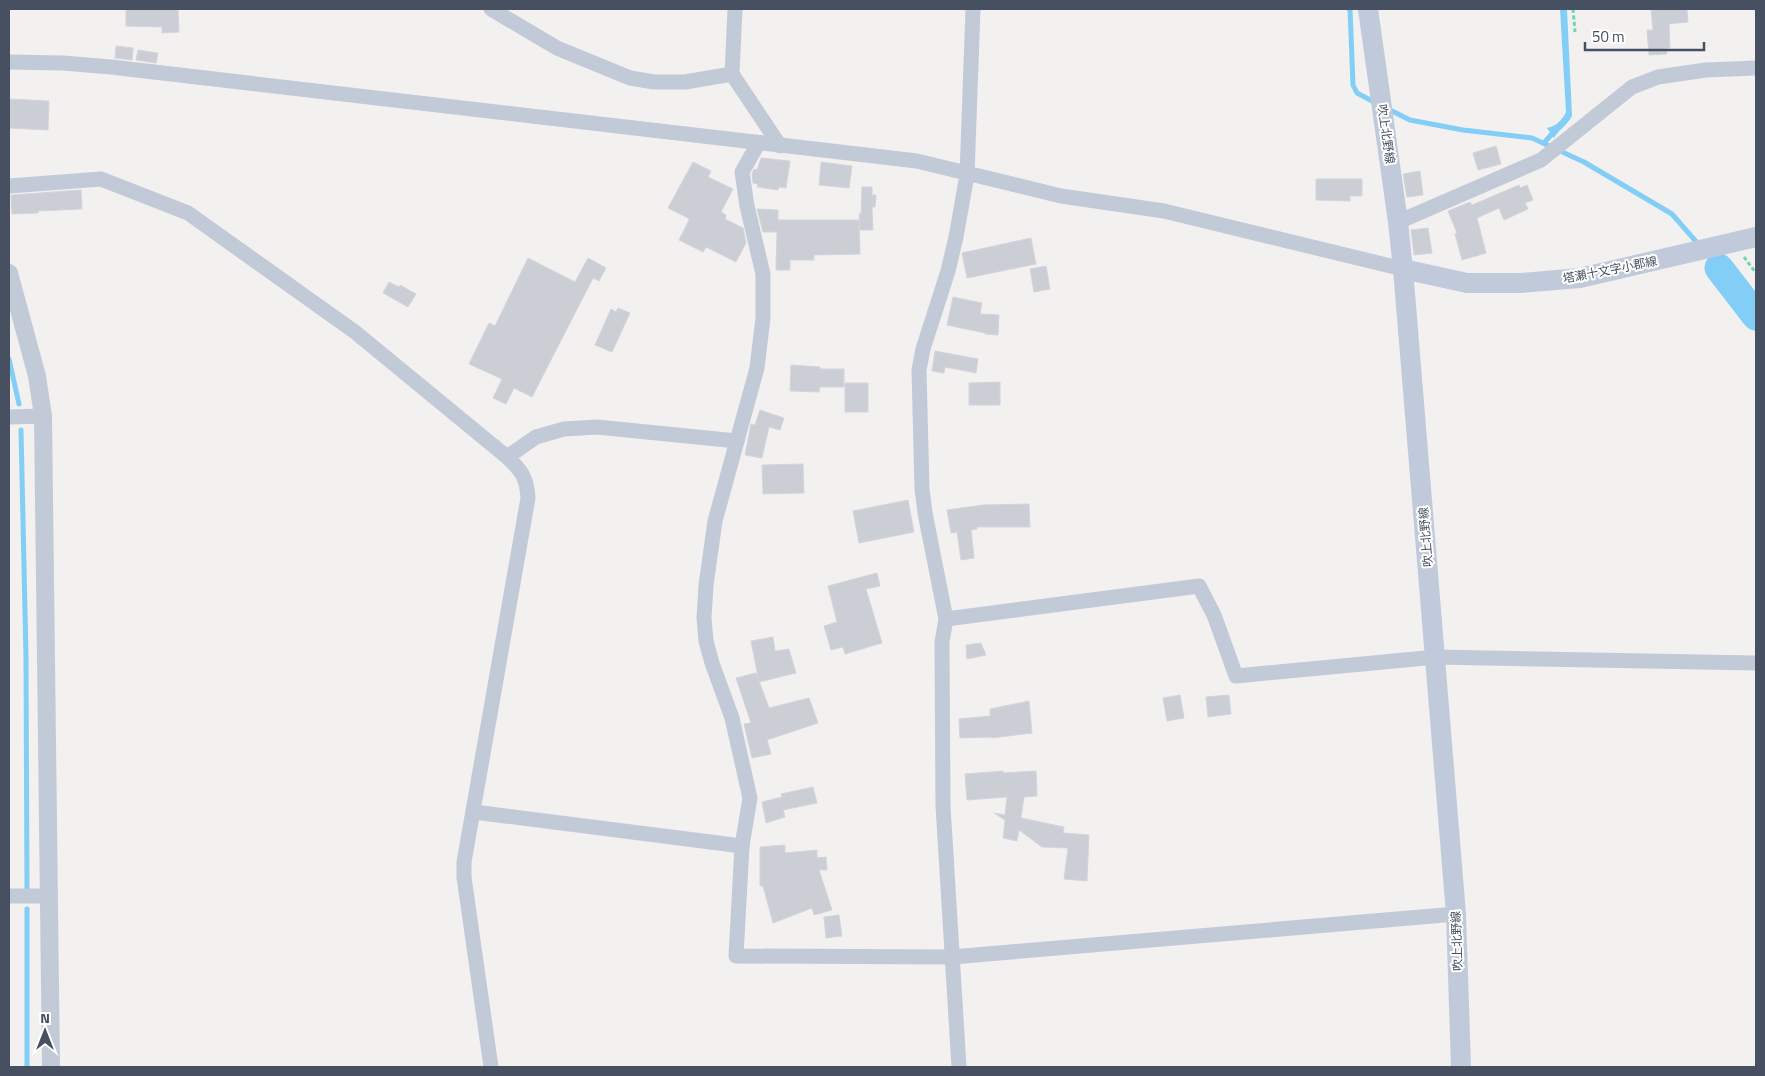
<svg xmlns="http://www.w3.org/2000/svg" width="1765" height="1076" viewBox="0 0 1765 1076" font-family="'Titillium Web','Noto Sans JP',sans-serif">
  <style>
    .water { fill: #82cef7 }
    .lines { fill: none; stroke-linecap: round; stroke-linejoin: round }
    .stream { stroke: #82cef7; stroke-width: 5 }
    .river { stroke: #82cef7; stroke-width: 29 }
    .building { fill: #ccced6; stroke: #d4d5dc }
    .path { stroke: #6ed7b2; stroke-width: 3; stroke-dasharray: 4 2.5; stroke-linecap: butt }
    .minor { stroke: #c2cad7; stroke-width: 15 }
    .tertiary { stroke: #c2cad7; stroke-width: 18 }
    .secondary { stroke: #c1cadb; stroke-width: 20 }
    .labels { text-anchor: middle; stroke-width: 4; stroke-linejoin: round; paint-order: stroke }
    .street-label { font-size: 12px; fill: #465060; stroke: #fff }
  </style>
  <rect width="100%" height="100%" fill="#f3f0f0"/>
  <path class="water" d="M 1560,9 L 1567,9 L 1572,116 C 1566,127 1559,129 1554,138 L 1547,128 C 1557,126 1562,120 1566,112 Z"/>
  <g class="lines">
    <g class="stream">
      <path d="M 1349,9 L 1350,9 L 1353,85 L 1357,93 L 1376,103"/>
      <path d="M 1388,109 L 1410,120 L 1463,130 L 1532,138 L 1584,162 L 1672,214 L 1699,245"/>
      <path d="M 1544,143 L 1556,129"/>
      <path d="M 1706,253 L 1719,268"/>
      <path d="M 9,359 L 19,404"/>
      <path d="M 21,430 L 26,657 L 27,891"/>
      <path d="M 27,909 L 27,1067"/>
    </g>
    <path class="river" d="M 1719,268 L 1756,316"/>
  </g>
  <g class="building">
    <path d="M 126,9 L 178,9 L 179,32 L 162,33 L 162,27 L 126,26 Z"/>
    <path d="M 1651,9 L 1687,9 L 1688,22 L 1669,24 L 1670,48 L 1666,48 L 1667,54 L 1649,55 L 1647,30 L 1653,30 Z"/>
    <path d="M 116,46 L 133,48 L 132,60 L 115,58 Z"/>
    <path d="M 138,50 L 158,53 L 156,63 L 136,60 Z"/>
    <path d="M 9,99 L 49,101 L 48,130 L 9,128 Z"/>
    <path d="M 1496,146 L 1501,164 L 1478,170 L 1473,153 Z"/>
    <path d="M 761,158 L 790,161 L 786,188 L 779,187 L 778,190 L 757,187 L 758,184 L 753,183 L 752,174 L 754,169 L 757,170 Z"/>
    <path d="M 693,162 L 711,171 L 708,177 L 733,189 L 721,212 L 726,215 L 725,219 L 743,228 L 746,243 L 736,262 L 706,247 L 703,252 L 679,240 L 689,220 L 688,218 L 668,208 Z"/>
    <path d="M 821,162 L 852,166 L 849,188 L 819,185 Z"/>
    <path d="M 1420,171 L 1423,195 L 1407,197 L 1403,174 Z"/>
    <path d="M 1316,179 L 1362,179 L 1362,196 L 1350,196 L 1350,201 L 1316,200 Z"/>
    <path d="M 1519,185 L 1520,188 L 1527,185 L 1533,200 L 1525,203 L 1528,209 L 1504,220 L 1499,208 L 1477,218 L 1486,253 L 1462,260 L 1455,234 L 1457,233 L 1448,211 L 1470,202 L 1472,205 Z"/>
    <path d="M 862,187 L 872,187 L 872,195 L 876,195 L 875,207 L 872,207 L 873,230 L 860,230 L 859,214 L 861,214 Z"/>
    <path d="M 81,190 L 82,209 L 38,211 L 38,213 L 12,214 L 11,195 Z"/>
    <path d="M 757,209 L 778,210 L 778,220 L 859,220 L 860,254 L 814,255 L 814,260 L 790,260 L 790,270 L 776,270 L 777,232 L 763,232 Z"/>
    <path d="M 1428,228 L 1432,253 L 1414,255 L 1411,230 Z"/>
    <path d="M 1031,238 L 1036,264 L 967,278 L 962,253 Z"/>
    <path d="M 528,258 L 575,282 L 588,258 L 606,268 L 599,281 L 593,278 L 532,397 L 514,388 L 506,404 L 493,398 L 502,379 L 469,364 L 489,323 L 495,326 Z"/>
    <path d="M 1046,266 L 1050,289 L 1034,292 L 1030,269 Z"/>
    <path d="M 389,282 L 399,287 L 400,285 L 416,294 L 408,307 L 383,293 Z"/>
    <path d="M 953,297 L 982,303 L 980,314 L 999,315 L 998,335 L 985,334 L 985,333 L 947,325 Z"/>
    <path d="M 618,308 L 630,313 L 612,352 L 595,345 L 611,309 L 616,312 Z"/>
    <path d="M 935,351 L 978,359 L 976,373 L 945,367 L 944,373 L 932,371 Z"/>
    <path d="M 791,365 L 820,367 L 820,369 L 844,369 L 844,387 L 820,387 L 819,392 L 790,391 Z"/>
    <path d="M 1000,382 L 1000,405 L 969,405 L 969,383 Z"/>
    <rect x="845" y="383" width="23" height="29"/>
    <path d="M 760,410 L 784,418 L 780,430 L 769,427 L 762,458 L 745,455 L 751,424 L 755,425 Z"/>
    <path d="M 803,464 L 804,493 L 763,494 L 762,465 Z"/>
    <path d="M 908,500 L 914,532 L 859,543 L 853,511 Z"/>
    <path d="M 1029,504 L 1030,527 L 977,527 L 977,529 L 971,530 L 974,558 L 961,560 L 957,532 L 951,533 L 947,510 L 983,505 Z"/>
    <path d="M 877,573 L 880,586 L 866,589 L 882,643 L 845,654 L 843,647 L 831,650 L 824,626 L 837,622 L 828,586 Z"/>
    <path d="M 773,637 L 775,651 L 789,649 L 796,673 L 759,682 L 751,641 Z"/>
    <path d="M 981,643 L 986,655 L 967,659 L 966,645 Z"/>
    <path d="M 756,673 L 769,708 L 809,698 L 818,723 L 767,740 L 771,754 L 752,758 L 744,724 L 751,723 L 736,678 Z"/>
    <path d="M 1180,695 L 1184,718 L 1167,721 L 1163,698 Z"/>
    <path d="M 1229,695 L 1231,714 L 1208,717 L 1206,697 Z"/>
    <path d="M 1029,701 L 1032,733 L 992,738 L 992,737 L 960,738 L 959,719 L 990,716 L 990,709 Z"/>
    <path d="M 1003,771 L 1003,773 L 1036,771 L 1037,796 L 1024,797 L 1021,818 L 1064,827 L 1063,833 L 1089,835 L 1087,881 L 1064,879 L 1068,848 L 1042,847 L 1019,830 L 1017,841 L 1003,838 L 1005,820 L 994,813 L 1005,815 L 1007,797 L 967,800 L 965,774 Z"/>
    <path d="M 813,787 L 817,803 L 783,810 L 785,817 L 766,823 L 762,802 L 782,797 L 781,794 Z"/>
    <path d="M 785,845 L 785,853 L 817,850 L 817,858 L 826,857 L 827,870 L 819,870 L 832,910 L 814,915 L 812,908 L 773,923 L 763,886 L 760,886 L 760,847 Z"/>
    <path d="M 839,915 L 842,936 L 826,938 L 824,917 Z"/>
  </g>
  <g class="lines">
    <g class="path">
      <path d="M 1573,9 L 1575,32"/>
      <path d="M 1744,257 L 1756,273"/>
    </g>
    <g class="minor">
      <path d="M 491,9 L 557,48 L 630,78 L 654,82 L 685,82 L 732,74"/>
      <path d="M 735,9 L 732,74 L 780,146"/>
      <path d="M 9,62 L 63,63 L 111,67 L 917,161 L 1061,196 L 1164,211 L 1403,269"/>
      <path d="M 758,144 L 742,172 L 747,206 L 763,274 L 763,318 L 757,368 L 715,521 L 706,585 L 704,618 L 706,641 L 712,663 L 732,718 L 750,798 L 742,846 L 736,956 L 952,957 L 1456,914"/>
      <path d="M 9,186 L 101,179 L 188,213 L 355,332 L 507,457 C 522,471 527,478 528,498 L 464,862 L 464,877 L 491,1067"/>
      <path d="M 1398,222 L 1541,160 L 1632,87 L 1658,77 L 1706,70 L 1756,68"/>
      <path d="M 9,417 L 43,416"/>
      <path d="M 507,457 L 536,437 L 564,429 L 597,427 L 737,441"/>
      <path d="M 946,619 L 1199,586 L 1214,615 L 1236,676 L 1436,657 L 1756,663"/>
      <path d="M 474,812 L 742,846"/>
      <path d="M 9,896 L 50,896"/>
      <path d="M 959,1067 L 943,806 L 942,642 L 946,619 L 925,513 L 922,489 L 919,370 L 923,349 L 948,271 L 956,237 L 967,175 L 973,9"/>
    </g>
    <path class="tertiary" d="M 9,273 L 37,376 L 43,416 L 51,1067"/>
    <g class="secondary">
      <path d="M 1368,9 L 1398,222 L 1403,269 L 1456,914 L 1461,1067"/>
      <path d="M 1403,269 L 1467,283 L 1522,283 L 1580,278 L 1756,237"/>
    </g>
  </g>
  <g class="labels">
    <g class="street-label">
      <text transform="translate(1386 134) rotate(82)" y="4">吹上北野線</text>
      <text transform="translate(1610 270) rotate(-11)" y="4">塔瀬十文字小郡線</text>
      <text transform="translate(1426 537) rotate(-95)" y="4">吹上北野線</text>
      <text transform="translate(1457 941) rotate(-92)" y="4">吹上北野線</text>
    </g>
  </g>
  <rect width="1765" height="1076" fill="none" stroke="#465060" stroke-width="20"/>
  <g transform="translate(45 1031)" stroke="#ffffff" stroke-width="4" paint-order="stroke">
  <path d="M0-4L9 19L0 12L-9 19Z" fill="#465060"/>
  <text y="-8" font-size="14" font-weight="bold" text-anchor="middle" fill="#465060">N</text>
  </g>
  <path d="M1585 42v8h119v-8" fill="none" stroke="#465060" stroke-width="2.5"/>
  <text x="1592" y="42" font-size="15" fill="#465060" stroke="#ffffff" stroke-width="4" paint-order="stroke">50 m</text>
</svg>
